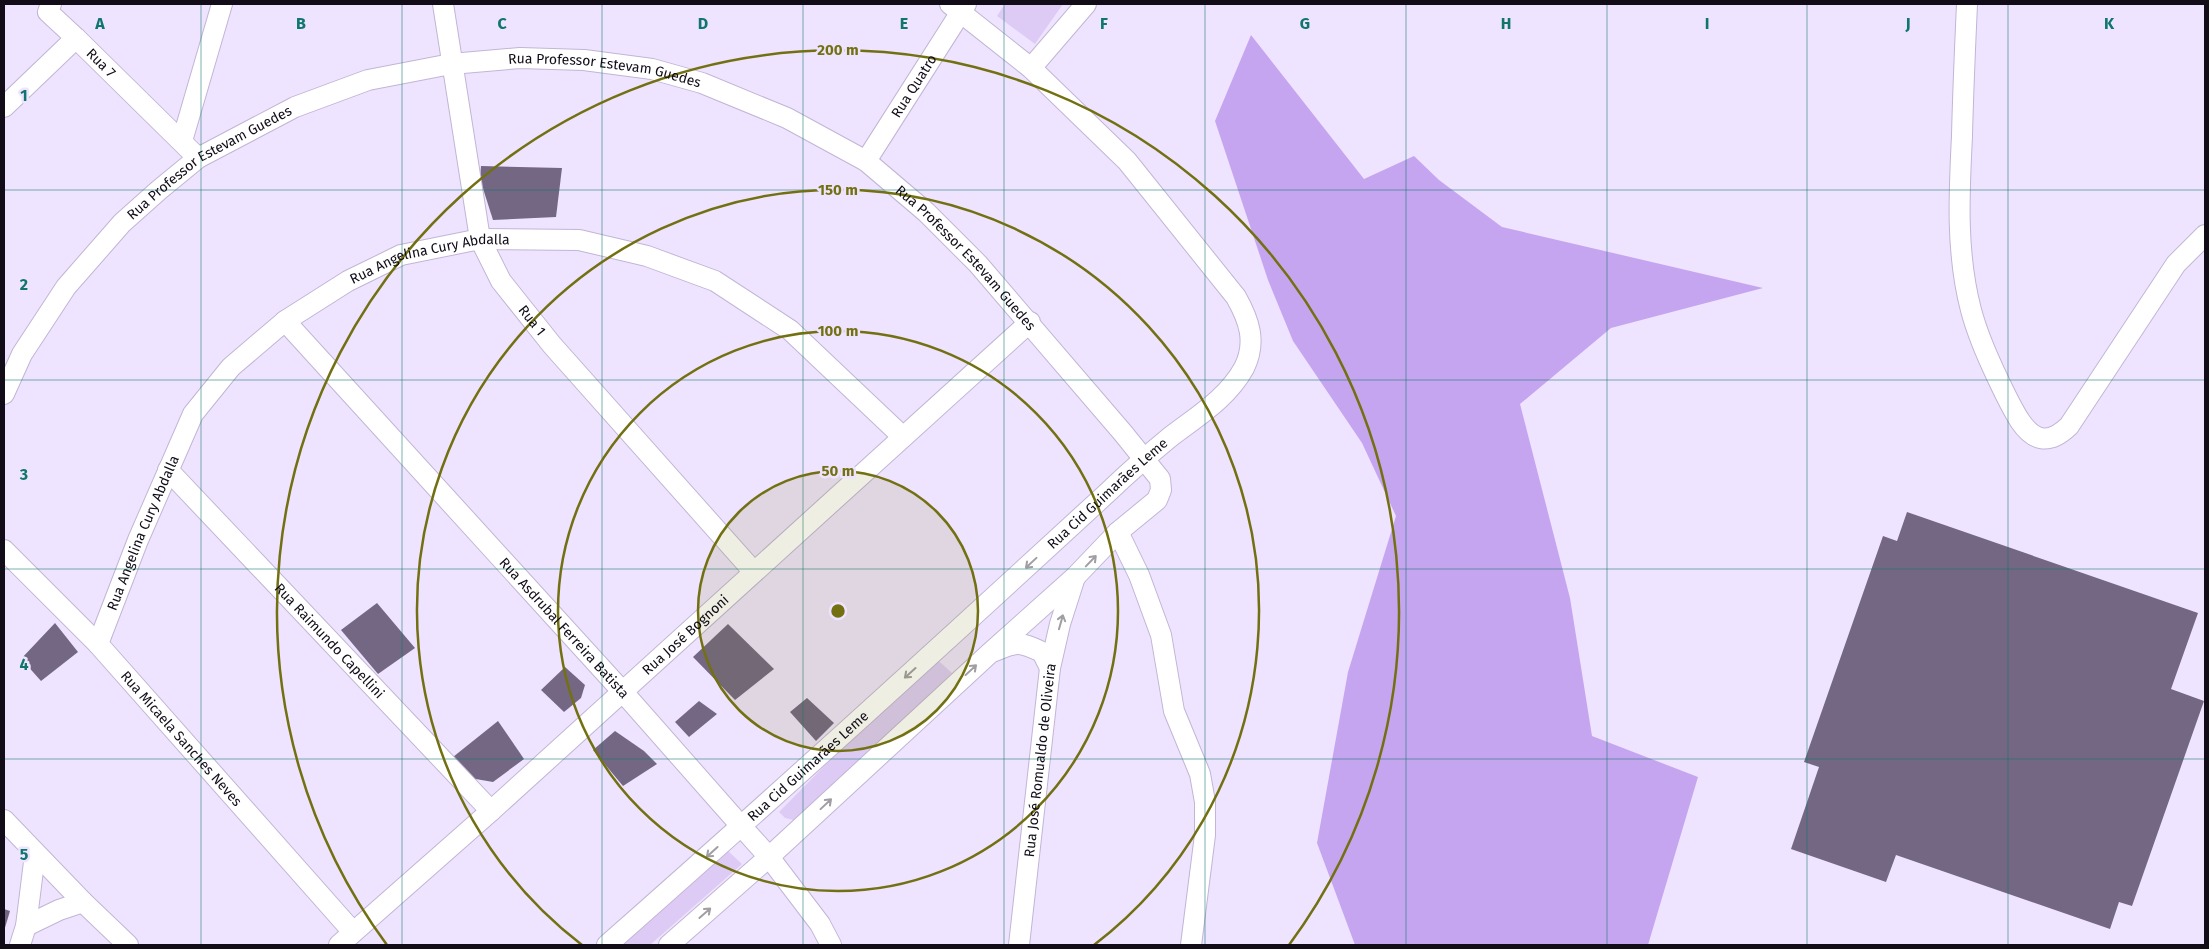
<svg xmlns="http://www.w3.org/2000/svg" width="2209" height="949" viewBox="0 0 2209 949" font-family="'Fira Sans',sans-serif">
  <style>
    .green { fill: #ddcbf5 }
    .forest { fill: #c6a5f0 }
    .building { fill: #746784 }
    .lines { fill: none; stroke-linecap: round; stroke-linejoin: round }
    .minor-casing { stroke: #c2b5d5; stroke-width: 22 }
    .minor { stroke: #fff; stroke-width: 20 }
    .oneway { stroke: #a09ea2 }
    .grid { fill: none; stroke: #0f766e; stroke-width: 1; stroke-opacity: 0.55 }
    .ring { fill: none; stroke: #737011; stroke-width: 2.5 }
    .labels { text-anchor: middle; stroke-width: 5; stroke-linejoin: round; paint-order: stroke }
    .street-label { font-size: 14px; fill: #110c17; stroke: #efe4ff }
    .grid-label { font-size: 16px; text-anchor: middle; font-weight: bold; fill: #0f766e; stroke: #efe4ff; stroke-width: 5; stroke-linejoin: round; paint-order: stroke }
    .centre { fill: #737011; stroke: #efe4ff; stroke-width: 2.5 }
    .ring-label { font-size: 15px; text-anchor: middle; font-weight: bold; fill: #737011; stroke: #efe4ff; stroke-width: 5; stroke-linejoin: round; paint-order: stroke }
  </style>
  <rect width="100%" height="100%" fill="#efe4ff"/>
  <g class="green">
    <path d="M 1005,4 L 1063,4 L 1035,44 L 997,16 Z"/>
    <path d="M 933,656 L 952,673 L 797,821 L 785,818 L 779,812 Z"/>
    <path d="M 728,851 L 742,864 L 650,945 L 621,945 Z"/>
  </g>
  <path class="forest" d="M 1251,35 L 1364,179 L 1414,156 L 1439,180 L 1502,227 L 1763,288 L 1611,328 L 1520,404 L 1570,598 L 1592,736 L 1698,777 L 1648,945 L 1355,945 L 1317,843 L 1348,672 L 1396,516 L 1362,443 L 1293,341 L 1268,280 L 1215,121 Z"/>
  <g class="building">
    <path d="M 481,166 L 562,168 L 556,217 L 493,220 L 480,179 Z"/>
    <path d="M 1907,512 L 2198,613 L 2171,689 L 2204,701 L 2132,906 L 2119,902 L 2110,929 L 1896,855 L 1886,882 L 1791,849 L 1819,767 L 1804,762 L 1883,536 L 1897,541 Z"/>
    <path d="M 377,603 L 415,648 L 378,674 L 341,630 Z"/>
    <path d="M 55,623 L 78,652 L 41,681 L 25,663 L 20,660 Z"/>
    <path d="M 728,624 L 774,669 L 735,700 L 693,657 Z"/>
    <path d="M 565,667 L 585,685 L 581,698 L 564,712 L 541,690 Z"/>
    <path d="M 807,698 L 834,723 L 816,741 L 790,712 Z"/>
    <path d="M 699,701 L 717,714 L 689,737 L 675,722 Z"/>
    <path d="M 498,721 L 524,759 L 493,782 L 470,778 L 453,757 Z"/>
    <path d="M 615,731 L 644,751 L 657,764 L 623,786 L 593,750 Z"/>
    <path d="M 4,909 L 10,911 L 4,931 Z"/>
  </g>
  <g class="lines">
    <defs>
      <g id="minor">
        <path d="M 51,4 L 48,12 L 76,38"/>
        <path id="s1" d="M 443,4 L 480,239 L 501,281 L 552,345 L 754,572"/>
        <path d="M 1967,4 C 1965,48 1963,92 1962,136 C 1959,194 1956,253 1971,310 C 1977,333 1987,356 1997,377 C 2004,392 2011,407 2020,421 C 2035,443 2050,444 2069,426 L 2176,264 L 2205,235"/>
        <path d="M 1031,68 L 1086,4"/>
        <path id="s2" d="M 4,107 L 76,38 L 198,158"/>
        <path d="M 182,141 L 222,4"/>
        <path id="s3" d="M 866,161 L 966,4"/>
        <path id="s4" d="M 285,321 L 622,691 L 741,826 L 769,857 L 820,924 L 831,945"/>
        <path id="s5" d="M 4,394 L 22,354 L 66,287 L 122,223 L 159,190 L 198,158 L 295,107 L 368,80 L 451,64 L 520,58 L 584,60 L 652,69 L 702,83 L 787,118 L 866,161 L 926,212 L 978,264 L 1123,433 L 1160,479 L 1161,490 L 1157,500 L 1118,532 L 1075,577 L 990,653 L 769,857 L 669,945"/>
        <path id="s6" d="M 168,470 L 491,811"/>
        <path d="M 1118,532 L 1139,575 L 1161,635 L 1174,711 L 1200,774 L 1205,802 L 1205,835 L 1191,945"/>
        <path id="s7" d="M 4,550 L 98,644 L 353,932"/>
        <path id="s8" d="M 98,644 L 138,540 L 193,414 L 231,367 L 285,321 L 348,281 L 401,255 L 480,239 L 579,240 L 647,256 L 715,281 L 790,330 L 903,437"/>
        <path d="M 995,651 C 1017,641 1020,642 1042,652 L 1050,668"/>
        <path d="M 4,820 L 83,902 L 128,945"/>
        <path d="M 26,926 L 59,910 L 83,902"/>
        <path d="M 20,945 L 26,926 L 35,854"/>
        <path id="s9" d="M 339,945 L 491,811 L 1030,322"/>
        <path id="s10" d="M 607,945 C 775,797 941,646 1106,494 C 1126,475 1147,456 1169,438 C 1196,417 1227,399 1244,368 C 1257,342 1249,320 1236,297 L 1127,161 L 1031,68 L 950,4"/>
        <path id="s11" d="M 1019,945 L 1050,668 L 1060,624 L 1075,577"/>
      </g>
    </defs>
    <use href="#minor" class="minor-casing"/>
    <use href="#minor" class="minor"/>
  </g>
  <defs><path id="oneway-shaft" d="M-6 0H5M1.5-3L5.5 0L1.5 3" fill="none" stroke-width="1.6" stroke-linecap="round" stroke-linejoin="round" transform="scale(1.25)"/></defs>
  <g class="oneway">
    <use href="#oneway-shaft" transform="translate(1091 561) rotate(-46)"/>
    <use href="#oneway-shaft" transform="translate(1031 563) rotate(137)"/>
    <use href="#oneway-shaft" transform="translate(1061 622) rotate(-74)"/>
    <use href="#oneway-shaft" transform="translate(971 670) rotate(-43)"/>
    <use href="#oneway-shaft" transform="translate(910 673) rotate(138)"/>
    <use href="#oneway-shaft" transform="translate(826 804) rotate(-43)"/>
    <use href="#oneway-shaft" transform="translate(712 852) rotate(138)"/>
    <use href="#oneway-shaft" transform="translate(705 913) rotate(-41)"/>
  </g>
  <path class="grid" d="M 201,4 L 201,945M 402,4 L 402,945M 602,4 L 602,945M 803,4 L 803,945M 1004,4 L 1004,945M 1205,4 L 1205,945M 1406,4 L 1406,945M 1607,4 L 1607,945M 1807,4 L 1807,945M 2008,4 L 2008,945M 4,190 L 2205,190M 4,380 L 2205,380M 4,569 L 2205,569M 4,759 L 2205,759"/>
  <circle cx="838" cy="611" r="140" fill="#737011" fill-opacity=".12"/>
  <g class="ring">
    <circle cx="838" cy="611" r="140"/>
    <circle cx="838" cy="611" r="280"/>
    <path d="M582 945A421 421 0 1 1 1094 945"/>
    <path d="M387 945A561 561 0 1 1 1289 945"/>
  </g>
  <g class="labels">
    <g class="street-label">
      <text dy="5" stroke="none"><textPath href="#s2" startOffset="135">Rua 7</textPath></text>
      <text dy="5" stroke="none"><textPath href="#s5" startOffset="736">Rua Professor Estevam Guedes</textPath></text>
      <text dy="5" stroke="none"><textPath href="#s3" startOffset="89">Rua Quatro</textPath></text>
      <text dy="5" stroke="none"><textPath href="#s5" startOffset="316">Rua Professor Estevam Guedes</textPath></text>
      <text dy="5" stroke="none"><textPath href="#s5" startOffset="1156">Rua Professor Estevam Guedes</textPath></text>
      <text dy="5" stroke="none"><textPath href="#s8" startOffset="541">Rua Angelina Cury Abdalla</textPath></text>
      <text dy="5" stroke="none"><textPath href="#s1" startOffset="335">Rua 1</textPath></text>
      <text dy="5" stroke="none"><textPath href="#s10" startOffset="674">Rua Cid Guimarães Leme</textPath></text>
      <text dy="5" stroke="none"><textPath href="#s8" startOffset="120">Rua Angelina Cury Abdalla</textPath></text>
      <text dy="5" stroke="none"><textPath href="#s4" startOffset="415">Rua Asdrubal Ferreira Batista</textPath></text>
      <text dy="5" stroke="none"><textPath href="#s9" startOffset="465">Rua José Bognoni</textPath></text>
      <text dy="5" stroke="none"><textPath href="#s6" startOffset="235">Rua Raimundo Capellini</textPath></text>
      <text dy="5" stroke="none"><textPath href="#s7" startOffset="259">Rua Micaela Sanches Neves</textPath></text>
      <text dy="5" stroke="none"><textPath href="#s11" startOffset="186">Rua José Romualdo de Oliveira</textPath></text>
      <text dy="5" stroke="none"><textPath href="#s10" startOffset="269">Rua Cid Guimarães Leme</textPath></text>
    </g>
  </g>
  <g class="grid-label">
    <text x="100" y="29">A</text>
    <text x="301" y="29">B</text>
    <text x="502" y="29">C</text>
    <text x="703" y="29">D</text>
    <text x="904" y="29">E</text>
    <text x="1104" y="29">F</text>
    <text x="1305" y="29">G</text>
    <text x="1506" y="29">H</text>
    <text x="1707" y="29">I</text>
    <text x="1908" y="29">J</text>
    <text x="2109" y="29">K</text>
    <text x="24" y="101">1</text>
    <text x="24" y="290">2</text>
    <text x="24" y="480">3</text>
    <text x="24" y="670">4</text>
    <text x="24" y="860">5</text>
  </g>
  <circle cx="838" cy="611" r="8" class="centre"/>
  <g class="ring-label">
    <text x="838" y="55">200 m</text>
    <text x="838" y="195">150 m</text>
    <text x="838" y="336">100 m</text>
    <text x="838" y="476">50 m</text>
  </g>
  <rect width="2209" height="949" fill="none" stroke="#110c17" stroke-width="10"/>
</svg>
